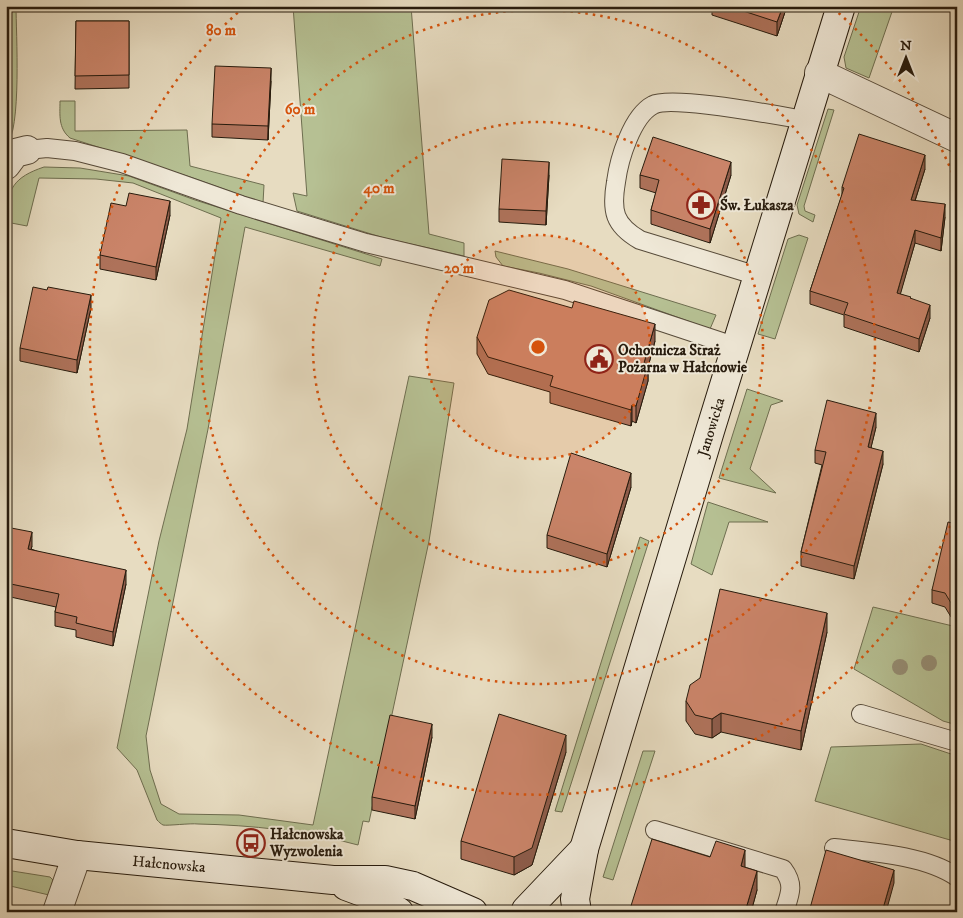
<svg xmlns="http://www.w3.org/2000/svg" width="963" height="918" viewBox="0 0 963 918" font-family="'IM FELL DW Pica',serif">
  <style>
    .green { fill: #b6c093; stroke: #6e6e50 }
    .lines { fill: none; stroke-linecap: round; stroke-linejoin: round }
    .lane-casing { stroke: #574b3a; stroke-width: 20 }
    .street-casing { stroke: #574b3a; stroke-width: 30 }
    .secondary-casing { stroke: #271b0d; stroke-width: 30 }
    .lane { stroke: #efe8d7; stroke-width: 18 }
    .street { stroke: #efe8d7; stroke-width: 28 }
    .secondary { stroke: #efe8d7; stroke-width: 28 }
    .tree { fill: #958d74 }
    .wall { fill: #ae725a; stroke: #271b0d }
    .shaded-wall { fill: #8d5c4a; stroke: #271b0d }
    .building { fill: #ca8469; stroke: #271b0d }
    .ring { fill: none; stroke: #d5530c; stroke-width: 2.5; stroke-dasharray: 2.5 5 }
    .labels { text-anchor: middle; stroke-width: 4; stroke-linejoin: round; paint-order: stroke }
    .poi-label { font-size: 15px; font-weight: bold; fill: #271b0d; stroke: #efe8d7; text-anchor: start }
    .street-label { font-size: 15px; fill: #271b0d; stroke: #efe8d7 }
    .centre { fill: #d5530c; stroke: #efe8d7; stroke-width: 2.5 }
    .ring-label { font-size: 15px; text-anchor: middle; font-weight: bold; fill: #d5530c; stroke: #efe8d7; stroke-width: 4; stroke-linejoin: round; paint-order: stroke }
  </style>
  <rect width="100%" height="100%" fill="#e7dcc1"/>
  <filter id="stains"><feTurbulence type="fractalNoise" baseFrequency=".004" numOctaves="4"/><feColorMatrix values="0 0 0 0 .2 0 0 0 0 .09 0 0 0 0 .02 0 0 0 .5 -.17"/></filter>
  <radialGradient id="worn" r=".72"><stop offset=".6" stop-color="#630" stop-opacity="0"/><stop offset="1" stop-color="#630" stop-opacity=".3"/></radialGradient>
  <g class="green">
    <path d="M 6,6 L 16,6 C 16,31 22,131 6,146 L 6,128 L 8,127 Z"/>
    <path d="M 293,6 L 411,6 L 429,234 L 464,243 L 464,256 L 384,238 L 297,211 L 293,193 L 307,196 Z"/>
    <path d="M 861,6 L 894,6 L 869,78 L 846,68 L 844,57 Z"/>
    <path d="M 60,101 L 75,101 L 75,131 L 187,130 L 190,166 L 264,185 L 263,203 L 190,177 L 70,138 C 58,128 60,115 60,101 Z"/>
    <path d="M 828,109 L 834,110 L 804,206 L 805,211 L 815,215 L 813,222 L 799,214 L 797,205 Z"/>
    <path d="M 44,167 L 80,168 L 129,176 L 195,200 L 382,259 L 380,266 L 245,227 L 208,429 L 146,736 L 150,770 L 161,804 L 179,814 L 239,815 L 313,825 L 409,376 L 454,383 L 429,541 L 369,822 L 363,821 L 358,845 C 307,831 251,825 198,824 C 191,823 167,826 163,825 C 161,824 159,822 157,820 L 137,770 L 117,748 L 159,541 L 187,429 L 221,218 L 133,183 L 96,179 L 39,178 L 27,226 L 6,222 C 6,189 14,177 44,167 Z"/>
    <path d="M 799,235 L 808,238 L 775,339 L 758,334 L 788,239 Z"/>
    <path d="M 495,251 L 568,269 L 716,315 L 710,329 L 591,286 L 539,273 L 503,266 L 496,257 Z"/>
    <path d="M 747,389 L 783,401 L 771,405 L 750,469 L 776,493 L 719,478 Z"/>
    <path d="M 708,502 L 768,522 L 729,522 L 712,575 L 691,564 Z"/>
    <path d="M 640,537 L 649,541 L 562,812 L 555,811 Z"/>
    <path d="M 873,607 L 957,627 L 957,725 L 943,721 L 854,669 Z"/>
    <path d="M 921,744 L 957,756 L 957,842 L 815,801 L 831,747 Z"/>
    <path d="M 643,751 L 655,751 L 613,880 L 603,877 Z"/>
    <path d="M 6,870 L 50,877 L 53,880 L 49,895 L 6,885 Z"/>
  </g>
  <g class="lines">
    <defs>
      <g id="lane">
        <path d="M 27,150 L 47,148 L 75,151 L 122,163 L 241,205 L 366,243 L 565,290 L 737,347"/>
        <path d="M 758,276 L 640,240 C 614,225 611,211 616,182 C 619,159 632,116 653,105 C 671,95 780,116 805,120"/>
        <path d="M 861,714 L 957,742"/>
        <path d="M 655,830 L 783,869 C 795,885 790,894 784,912"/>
        <path d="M 834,848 C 871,852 925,855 957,877"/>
      </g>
      <g id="street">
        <path d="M 819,73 L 957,138"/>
        <path d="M 6,165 L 15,153 L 27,150"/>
        <path d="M 57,912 L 77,855"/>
      </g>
      <g id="secondary">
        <path d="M 6,843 L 77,855 L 333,880 L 385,880 L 413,886 L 473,912"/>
        <path d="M 346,886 L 373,896 L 399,912"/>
        <path d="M 526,910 L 584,849"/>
        <path d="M 577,912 L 575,899 L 584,849 L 710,431 L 841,6"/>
      </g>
    </defs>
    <use href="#lane" class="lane-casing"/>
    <use href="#street" class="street-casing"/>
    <use href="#secondary" class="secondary-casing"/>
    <use href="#lane" class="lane"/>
    <use href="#street" class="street"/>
    <use href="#secondary" class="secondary"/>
  </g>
  <g class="tree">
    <circle cx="929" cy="663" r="8"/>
    <circle cx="900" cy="667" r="8"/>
  </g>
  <g class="wall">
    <path d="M 712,6 L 787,6 L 777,36 L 712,15 Z"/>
    <path d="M 76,21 L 129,21 L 129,88 L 75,89 Z"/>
    <path d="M 271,81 L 268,140 L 212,137 L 212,124 Z"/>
    <path d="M 925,169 L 915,201 L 945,217 L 941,251 L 915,243 L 900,294 L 911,298 L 930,318 L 919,352 L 844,327 L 844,315 L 810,304 L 810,291 L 842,195 L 842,187 Z"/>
    <path d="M 549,175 L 546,225 L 499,222 L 499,209 Z"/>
    <path d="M 640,175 L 731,175 L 710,243 L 651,224 L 651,210 L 656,193 L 640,188 Z"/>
    <path d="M 170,215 L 156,280 L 100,269 L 100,255 Z"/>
    <path d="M 91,308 L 77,373 L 20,361 L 20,348 Z"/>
    <path d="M 477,337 L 655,341 L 648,367 L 648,381 L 636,423 L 632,421 L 631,426 L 550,403 L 550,392 L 488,374 L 477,354 Z"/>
    <path d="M 876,427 L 871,447 L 883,464 L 854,579 L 801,566 L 801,552 L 822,465 L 815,463 L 815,450 Z"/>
    <path d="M 631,487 L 607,567 L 547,548 L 547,535 Z"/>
    <path d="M 957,524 L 951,617 L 945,607 L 932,603 L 932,590 Z"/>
    <path d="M 6,527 L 32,546 L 31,549 L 126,584 L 113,646 L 76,637 L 76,630 L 55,626 L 55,612 L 56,607 L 6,596 Z"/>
    <path d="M 827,632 L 801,750 L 721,732 L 712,738 L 695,734 L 686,721 L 686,701 Z"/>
    <path d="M 432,737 L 415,819 L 372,810 L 372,797 Z"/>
    <path d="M 566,752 L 532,865 L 514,875 L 461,859 L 461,841 Z"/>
    <path d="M 745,868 L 757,890 L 751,912 L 630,912 L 630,909 Z"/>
  </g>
  <g class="shaded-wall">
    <path d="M 783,6 L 787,6 L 777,36 L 777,22 Z"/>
    <path d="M 271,68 L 271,81 L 268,140 L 268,126 Z"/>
    <path d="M 925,155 L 925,169 L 911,213 L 911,200 Z"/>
    <path d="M 549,162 L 549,175 L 546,225 L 546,211 Z"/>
    <path d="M 731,162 L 731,175 L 710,243 L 710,229 Z"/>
    <path d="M 170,201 L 170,215 L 156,280 L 156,267 Z"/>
    <path d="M 945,204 L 945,217 L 941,251 L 941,238 Z"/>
    <path d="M 915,230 L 915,243 L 897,306 L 897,293 Z"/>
    <path d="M 91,295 L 91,308 L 77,373 L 77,360 Z"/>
    <path d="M 930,305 L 930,318 L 919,352 L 919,339 Z"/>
    <path d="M 655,324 L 655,341 L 648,367 L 648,381 L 636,423 L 636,406 L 644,363 Z"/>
    <path d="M 632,405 L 632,421 L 631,426 L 631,410 Z"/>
    <path d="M 876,413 L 876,427 L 868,460 L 868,447 Z"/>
    <path d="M 883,451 L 883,464 L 854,579 L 854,566 Z"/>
    <path d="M 631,473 L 631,487 L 607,567 L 607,554 Z"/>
    <path d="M 32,532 L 32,546 L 28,562 L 28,549 Z"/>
    <path d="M 126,570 L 126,584 L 113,646 L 113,632 Z"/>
    <path d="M 957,601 L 957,614 L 951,617 L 951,603 Z"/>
    <path d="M 827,613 L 827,632 L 801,750 L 801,731 Z"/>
    <path d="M 721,713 L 721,732 L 712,738 L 712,719 Z"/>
    <path d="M 432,724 L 432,737 L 415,819 L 415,806 Z"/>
    <path d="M 566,735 L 566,752 L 532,865 L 514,875 L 514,857 Z"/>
    <path d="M 745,850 L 745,869 L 741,866 Z"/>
    <path d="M 894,870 L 894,883 L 886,912 L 882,912 Z"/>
    <path d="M 757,871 L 757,890 L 751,912 L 745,912 Z"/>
  </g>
  <g class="building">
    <path d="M 728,6 L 783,6 L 777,22 Z"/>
    <path d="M 76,21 L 129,21 L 129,75 L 75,76 Z"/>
    <path d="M 215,66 L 271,68 L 268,126 L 212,124 Z"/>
    <path d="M 859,134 L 925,155 L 911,200 L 945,204 L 941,238 L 915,230 L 897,293 L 911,297 L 910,298 L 930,305 L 919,339 L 844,314 L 848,303 L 810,291 L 844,188 L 842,187 Z"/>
    <path d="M 653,137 L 731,162 L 710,229 L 651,210 L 659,180 L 640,175 Z"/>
    <path d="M 502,159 L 549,162 L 546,211 L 499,209 Z"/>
    <path d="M 129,193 L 170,201 L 156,267 L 100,255 L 111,203 L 126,206 Z"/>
    <path d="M 33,287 L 47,290 L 48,287 L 91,295 L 77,360 L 20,348 Z"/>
    <path d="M 509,290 L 572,308 L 574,301 L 655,324 L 644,363 L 648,364 L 636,406 L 632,405 L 631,410 L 550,386 L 553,376 L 488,357 L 477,337 L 489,300 Z"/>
    <path d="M 827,400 L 876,413 L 868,447 L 883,451 L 854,566 L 801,552 L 826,452 L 815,450 Z"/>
    <path d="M 571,453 L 631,473 L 607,554 L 547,535 Z"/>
    <path d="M 948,522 L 957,524 L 957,601 L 951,603 L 945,593 L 932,590 Z"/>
    <path d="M 6,527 L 32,532 L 28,549 L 126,570 L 113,632 L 76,623 L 77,617 L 55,612 L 59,594 L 6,583 Z"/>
    <path d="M 720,589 L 827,613 L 801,731 L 721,713 L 712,719 L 695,715 L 686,701 L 690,685 L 700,678 Z"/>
    <path d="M 499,714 L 566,735 L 532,848 L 514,857 L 461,841 Z"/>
    <path d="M 390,715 L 432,724 L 415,806 L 372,797 Z"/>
    <path d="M 652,839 L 710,857 L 716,841 L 745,850 L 741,866 L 757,871 L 745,912 L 639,912 L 630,909 Z"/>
    <path d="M 826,850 L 894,870 L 882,912 L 809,912 Z"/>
  </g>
  <circle cx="538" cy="347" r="112" fill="#d5530c" fill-opacity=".12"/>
  <g class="ring">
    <circle cx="538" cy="347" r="112"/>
    <circle cx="538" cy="347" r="225"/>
    <circle cx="538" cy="347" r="337"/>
    <path d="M956 512A449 449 0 1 1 243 8M833 8A449 449 0 0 1 956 182"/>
  </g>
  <defs>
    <symbol id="pharmacy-ring" viewBox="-11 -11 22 22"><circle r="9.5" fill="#efe8d7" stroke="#8f2418" stroke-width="1.5"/><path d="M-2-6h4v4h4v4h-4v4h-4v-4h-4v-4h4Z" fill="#8f2418"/></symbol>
    <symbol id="civic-ring" viewBox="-11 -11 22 22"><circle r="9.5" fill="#efe8d7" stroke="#8f2418" stroke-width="1.5"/><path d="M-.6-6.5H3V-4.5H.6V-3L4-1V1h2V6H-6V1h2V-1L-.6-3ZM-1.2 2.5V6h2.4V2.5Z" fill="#8f2418"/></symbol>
    <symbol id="bus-ring" viewBox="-11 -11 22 22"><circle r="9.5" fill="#efe8d7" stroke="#8f2418" stroke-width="1.5"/><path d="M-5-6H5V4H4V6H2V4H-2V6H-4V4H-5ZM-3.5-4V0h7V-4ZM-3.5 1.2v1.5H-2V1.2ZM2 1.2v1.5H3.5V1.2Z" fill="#8f2418"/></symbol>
  </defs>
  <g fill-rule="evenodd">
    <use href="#pharmacy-ring" x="685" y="189" width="32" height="32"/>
    <use href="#civic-ring" x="583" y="343" width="32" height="32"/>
    <use href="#bus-ring" x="235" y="827" width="32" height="32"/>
  </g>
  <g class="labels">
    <g class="poi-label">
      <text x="720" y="210">Św. Łukasza</text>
      <text x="618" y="355">Ochotnicza Straż<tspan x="618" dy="17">Pożarna w Hałcnowie</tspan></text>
      <text x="270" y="839">Hałcnowska<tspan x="270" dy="17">Wyzwolenia</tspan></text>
    </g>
    <g class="street-label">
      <text transform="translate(711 427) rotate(-73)" y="5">Janowicka</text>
      <text transform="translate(169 864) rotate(5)" y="5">Hałcnowska</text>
    </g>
  </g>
  <circle cx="538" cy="347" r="8" class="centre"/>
  <g class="ring-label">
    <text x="221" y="35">80 m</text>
    <text x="300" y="114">60 m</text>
    <text x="379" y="193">40 m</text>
    <text x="459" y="273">20 m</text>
  </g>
  <rect width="963" height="918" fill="none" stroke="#e7dcc1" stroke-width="25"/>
  <rect x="8" y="8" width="948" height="903" fill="none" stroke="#271b0d" stroke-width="2.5"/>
  <rect x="12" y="12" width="938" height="893" fill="none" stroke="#271b0d"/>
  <g transform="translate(906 58)" stroke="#efe8d7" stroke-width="4" paint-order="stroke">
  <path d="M0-4L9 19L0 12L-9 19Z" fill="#271b0d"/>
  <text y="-8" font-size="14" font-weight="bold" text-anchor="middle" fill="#271b0d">N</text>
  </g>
  <rect width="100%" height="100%" filter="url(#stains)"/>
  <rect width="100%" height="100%" fill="url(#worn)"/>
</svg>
